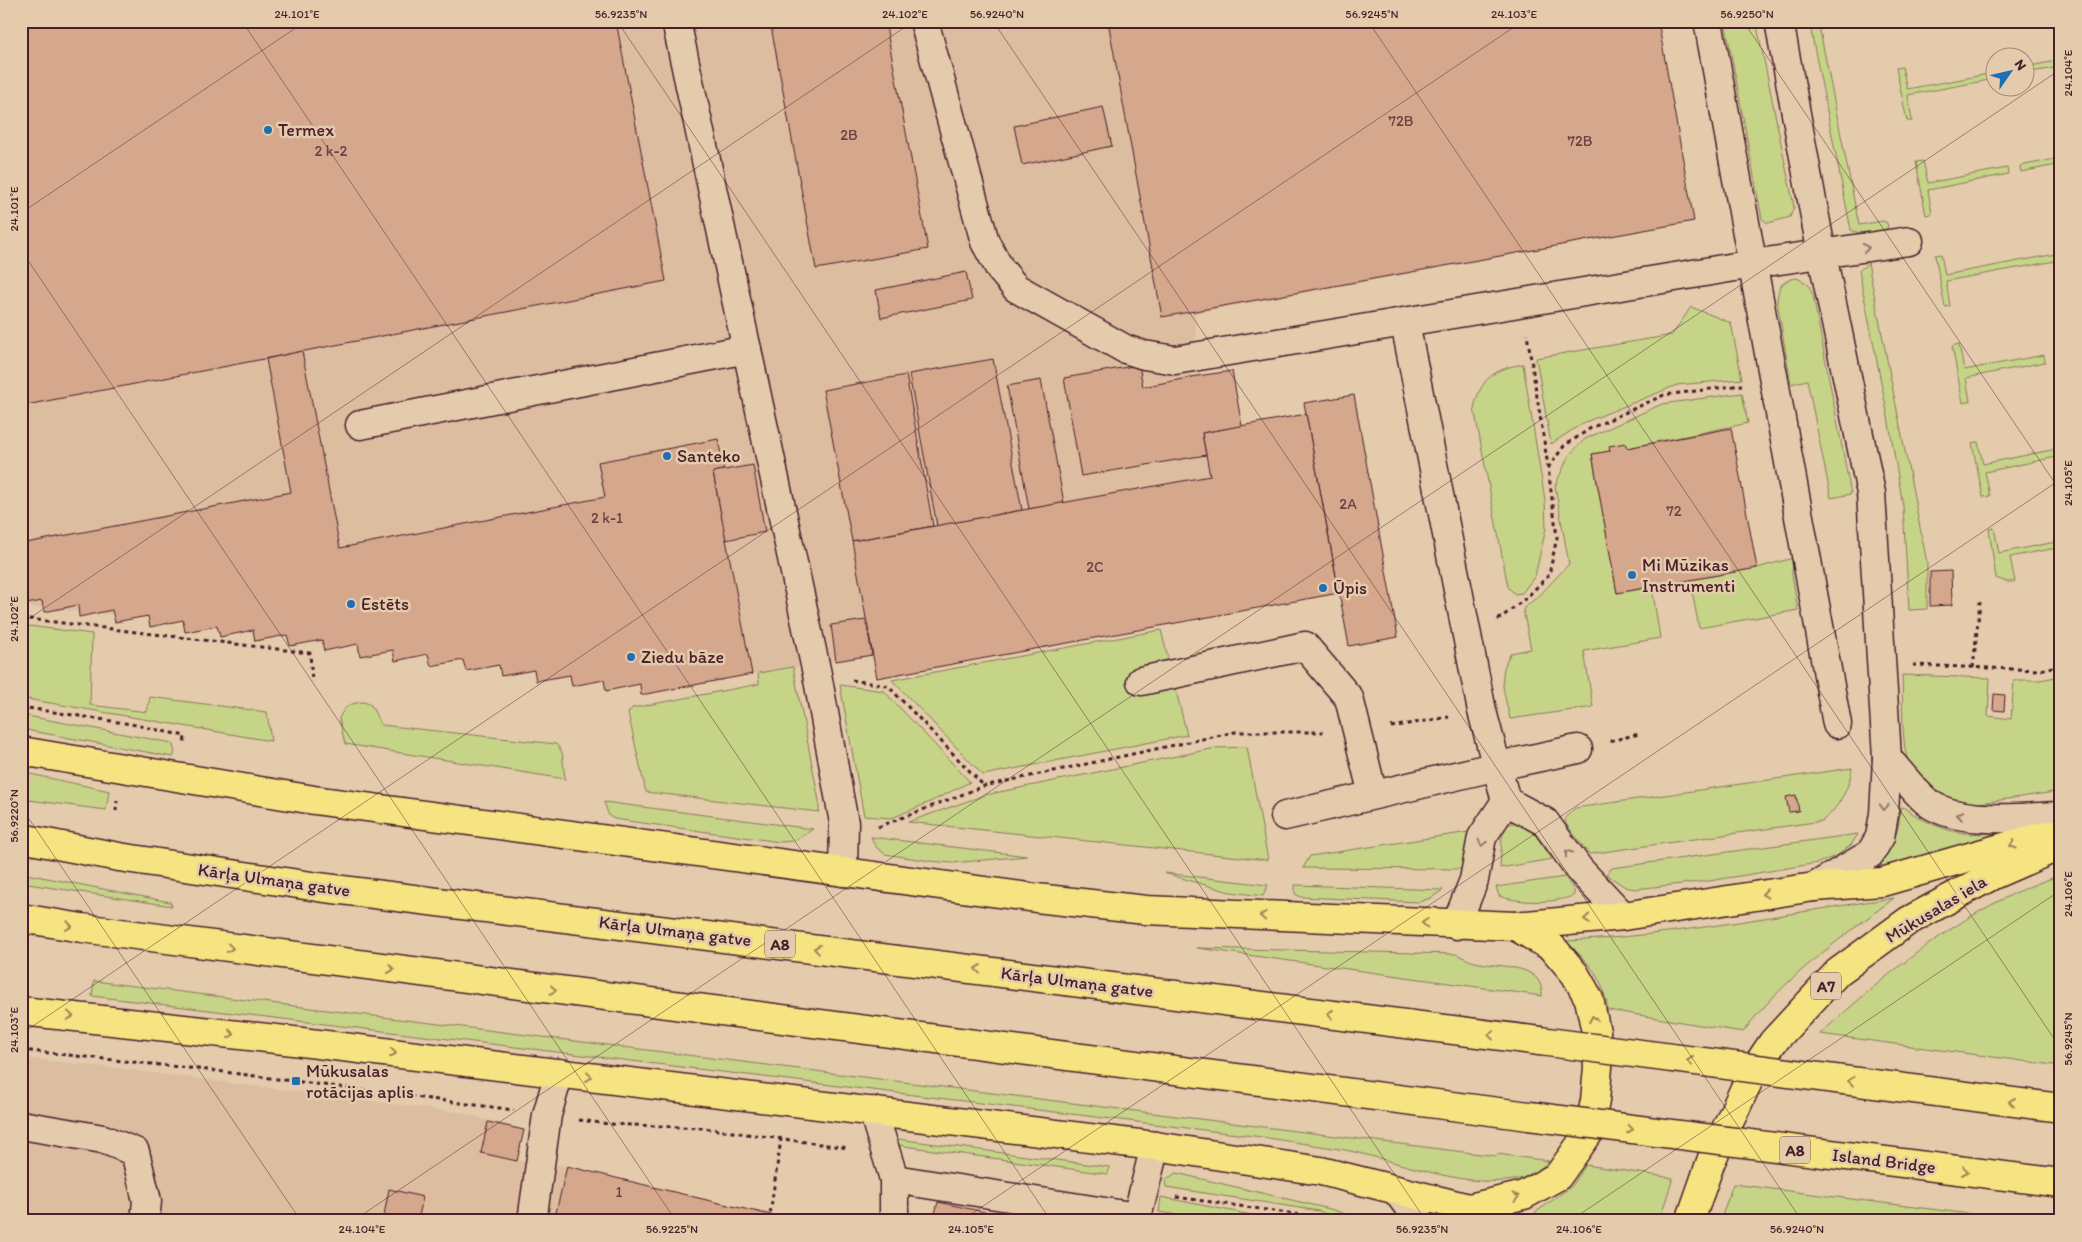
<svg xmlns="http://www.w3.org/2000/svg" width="2082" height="1242" viewBox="0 0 2082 1242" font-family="Itim,sans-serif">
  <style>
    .built { fill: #dcbda0 }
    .green { fill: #c6d488; stroke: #887a5a }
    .building { fill: #d5a78c; stroke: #4a1f2b }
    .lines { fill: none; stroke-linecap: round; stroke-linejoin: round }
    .minor-casing { stroke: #4a1f2b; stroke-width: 31 }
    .highway-casing { stroke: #4a1f2b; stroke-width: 31 }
    .path { stroke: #4a1f2b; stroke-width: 3; stroke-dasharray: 4 4; stroke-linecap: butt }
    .minor { stroke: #e3cbac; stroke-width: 28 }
    .highway { stroke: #f6e381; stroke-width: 28 }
    .highway-bridge-casing { stroke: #4a1f2b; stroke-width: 31; stroke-linecap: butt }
    .highway-bridge { stroke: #f6e381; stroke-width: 28 }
    .oneway { stroke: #96756c }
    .oneway2 { stroke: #a08156 }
    .ticks { fill: none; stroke: #4a1f2b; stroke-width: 1; stroke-opacity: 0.45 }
    .poi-dot { fill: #1f6fb2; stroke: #e3cbac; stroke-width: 2 }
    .labels { text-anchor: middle; stroke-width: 5; stroke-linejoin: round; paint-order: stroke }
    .number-label { font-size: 15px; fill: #6d4143 }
    .shield { fill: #e3cbac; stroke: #785352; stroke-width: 1 }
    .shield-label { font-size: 16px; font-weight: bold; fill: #4a1f2b }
    .poi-label { font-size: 18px; fill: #4a1f2b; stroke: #e3cbac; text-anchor: start }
    .street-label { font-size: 18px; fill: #4a1f2b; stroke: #e3cbac }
    .neatline { fill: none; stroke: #4a1f2b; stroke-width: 2 }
    .ticks-label { font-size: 12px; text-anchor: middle; fill: #4a1f2b }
  </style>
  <rect width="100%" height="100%" fill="#e3cbac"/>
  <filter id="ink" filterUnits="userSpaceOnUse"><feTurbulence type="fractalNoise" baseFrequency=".02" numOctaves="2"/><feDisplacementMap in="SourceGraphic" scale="10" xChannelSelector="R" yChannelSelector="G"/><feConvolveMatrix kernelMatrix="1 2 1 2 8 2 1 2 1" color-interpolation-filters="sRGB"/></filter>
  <g filter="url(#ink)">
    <g class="built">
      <path d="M 21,21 L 1658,21 L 1694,221 L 1195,313 L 1197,375 L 1232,371 L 1242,426 L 1306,414 L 1290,588 L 758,673 L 21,606 Z"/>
      <path d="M 21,1058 L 116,1068 L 462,1113 L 524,1130 L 517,1161 L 567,1166 L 797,1221 L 21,1221 Z"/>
    </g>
    <g class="green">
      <path d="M 1725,21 L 1756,21 L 1794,207 L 1790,217 L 1768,223 L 1762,219 Z"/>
      <path d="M 1809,21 L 1818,21 L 1859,225 L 1883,221 L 1887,223 L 1888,227 C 1881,235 1860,235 1851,230 Z"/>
      <path d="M 2061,60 L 2061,67 L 2025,73 L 2025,67 Z"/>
      <path d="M 1902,67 L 1907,89 L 1994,73 L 1994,79 L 1908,95 L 1912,121 L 1907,121 L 1896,68 Z"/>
      <path d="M 2061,158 L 2061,164 L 2021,172 L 2020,166 Z"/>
      <path d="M 1923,161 L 1928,183 L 2007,168 L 2008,174 L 1928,190 L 1932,214 L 1926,215 L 1916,162 Z"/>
      <path d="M 2061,253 L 2061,260 L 1946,281 L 1950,306 L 1945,307 L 1935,255 L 1941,254 L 1945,275 Z"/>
      <path d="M 1868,263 L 1927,563 L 1927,609 L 1909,610 L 1903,506 L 1888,417 L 1859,271 Z"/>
      <path d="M 1797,278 L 1808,284 L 1813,295 L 1851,494 L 1831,498 L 1807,380 L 1791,384 L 1777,301 C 1778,287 1782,280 1797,278 Z"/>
      <path d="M 1691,307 L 1731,323 L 1742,379 L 1677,385 L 1583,423 L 1551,444 L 1536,358 L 1672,335 Z"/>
      <path d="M 1959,344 L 1964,370 L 2044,355 L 2045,362 L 1966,378 L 1970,401 L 1963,403 L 1952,346 Z"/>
      <path d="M 1523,364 L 1545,500 L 1546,528 L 1535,576 L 1522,593 L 1515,594 L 1508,587 L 1474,408 C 1481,378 1494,369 1523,364 Z"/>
      <path d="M 1742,393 L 1748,423 L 1627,448 L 1625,443 L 1610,451 L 1592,454 L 1617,593 L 1652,587 L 1660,638 L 1584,651 L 1593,707 L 1510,719 C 1505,693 1496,676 1511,653 L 1531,649 L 1523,609 L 1540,595 L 1569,564 L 1555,486 L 1569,455 L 1585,439 L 1662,404 Z"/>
      <path d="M 1978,442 L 1983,464 L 2061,448 L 2061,456 L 1985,472 L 1990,496 L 1983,497 L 1972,443 Z"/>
      <path d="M 1994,528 L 1999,553 L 2061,541 L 2061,547 L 2010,557 L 2015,582 L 2007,582 L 1996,578 L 1989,529 Z"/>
      <path d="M 1793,558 L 1792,574 L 1798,610 L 1699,628 L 1690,580 L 1757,568 Z"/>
      <path d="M 21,625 L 92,634 L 90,705 L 147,712 L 150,697 L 267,712 L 271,741 L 21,698 Z"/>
      <path d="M 1161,630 L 1187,735 L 983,775 L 892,680 Z"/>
      <path d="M 793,667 L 819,801 L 819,812 L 646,792 L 628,713 L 632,708 L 759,684 L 758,673 Z"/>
      <path d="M 1902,675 L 1990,678 L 1988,716 L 2011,719 L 2014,680 L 2040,680 L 2061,676 L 2061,791 L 1973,804 C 1948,800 1918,785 1908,760 C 1901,744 1903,695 1902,675 Z"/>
      <path d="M 840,685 L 884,691 L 970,782 L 930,802 L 892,818 L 864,816 Z"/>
      <path d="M 364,702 L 371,705 L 381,725 L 556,744 L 562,752 L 565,779 L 345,744 L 339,718 C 345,706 350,703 364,702 Z"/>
      <path d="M 22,715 L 172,743 L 175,752 L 173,757 L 21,729 Z"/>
      <path d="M 1247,747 L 1268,860 L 908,822 L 985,795 L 1216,748 Z"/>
      <path d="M 1852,768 C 1850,787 1838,809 1822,821 L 1589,854 L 1566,824 L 1565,818 L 1575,808 Z"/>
      <path d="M 21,772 L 109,791 L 106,810 L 21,799 Z"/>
      <path d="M 604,802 L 813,829 L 794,841 L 780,842 L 614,819 L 609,816 Z"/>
      <path d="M 1903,807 C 1930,826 1957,837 1990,833 L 1992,837 L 1883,868 L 1880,864 C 1893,846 1900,830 1900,808 Z"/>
      <path d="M 1519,821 L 1531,829 L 1552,859 L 1500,868 L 1502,837 L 1507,825 Z"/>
      <path d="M 1469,832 L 1463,869 L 1303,868 L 1310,856 Z"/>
      <path d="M 1858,834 L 1851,845 L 1838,855 L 1818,863 L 1709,881 L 1635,889 L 1625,887 L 1606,874 L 1612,868 Z"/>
      <path d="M 871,837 L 1027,856 L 952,863 L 930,861 L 885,854 L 875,846 Z"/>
      <path d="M 21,873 L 170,902 L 172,906 L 21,883 Z"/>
      <path d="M 1164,873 L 1268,885 L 1263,896 L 1230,892 Z"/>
      <path d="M 2061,875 L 2061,1066 L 1820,1034 C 1891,970 1968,905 2061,875 Z"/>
      <path d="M 1565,877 L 1574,890 L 1574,895 C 1557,904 1517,903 1499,896 L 1496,887 Z"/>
      <path d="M 1295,885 L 1443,890 L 1431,898 L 1419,902 L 1301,897 L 1295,894 Z"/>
      <path d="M 1894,898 C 1839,940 1786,976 1743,1032 L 1608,1010 C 1602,974 1591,966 1566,941 C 1676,936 1785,913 1894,898 Z"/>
      <path d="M 1197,948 L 1457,954 C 1463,957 1469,961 1475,962 C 1498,968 1544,962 1542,996 Z"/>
      <path d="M 94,981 L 1496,1156 L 1497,1154 L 1549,1161 C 1540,1170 1526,1179 1513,1180 C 1461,1188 1396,1160 1345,1150 C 1317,1145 1290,1142 1262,1137 L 92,996 Z"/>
      <path d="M 898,1139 L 1109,1167 L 1108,1174 L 897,1145 Z"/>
      <path d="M 1586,1165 L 1673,1178 L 1659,1221 L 1541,1221 L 1532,1215 L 1572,1186 Z"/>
      <path d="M 1176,1173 L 1330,1209 L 1367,1221 L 1343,1221 L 1319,1211 L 1166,1187 L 1165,1180 Z"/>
      <path d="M 1733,1184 L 2025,1221 L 1720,1221 Z"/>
      <path d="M 1161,1197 L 1282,1221 L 1220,1221 L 1159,1212 Z"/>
    </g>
    <g class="building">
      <path d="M 21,21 L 616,21 L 666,281 L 21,406 Z"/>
      <path d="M 770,21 L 885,21 L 928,249 L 816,269 Z"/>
      <path d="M 1108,21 L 1658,21 L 1694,221 L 1162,317 Z"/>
      <path d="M 1103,107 L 1112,146 L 1022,165 L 1014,126 Z"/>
      <path d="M 966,272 L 972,300 L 881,318 L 876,290 Z"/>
      <path d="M 302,351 L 340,548 L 605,497 L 598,462 L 718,439 L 724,470 L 713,472 L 752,674 L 641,695 L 640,684 L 606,691 L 604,680 L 572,686 L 570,675 L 536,681 L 534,670 L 501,676 L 499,665 L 466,671 L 463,660 L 431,666 L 428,654 L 395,661 L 393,650 L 360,656 L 358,644 L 324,651 L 322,640 L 290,646 L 287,635 L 255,641 L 253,630 L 220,637 L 217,626 L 185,632 L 183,620 L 150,627 L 148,616 L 115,622 L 112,610 L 79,617 L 78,605 L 44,612 L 42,601 L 21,605 L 21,544 L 291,492 L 266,359 Z"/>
      <path d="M 993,359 L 1022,510 L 937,526 L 909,374 Z"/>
      <path d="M 1139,365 L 1143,387 L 1197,376 L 1232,371 L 1242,426 L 1202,433 L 1206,455 L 1081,476 L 1064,378 Z"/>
      <path d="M 906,375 L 933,526 L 852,541 L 823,390 Z"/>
      <path d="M 1041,380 L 1064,503 L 1029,509 L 1007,386 Z"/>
      <path d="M 1354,395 L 1398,637 L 1349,646 L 1304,403 Z"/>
      <path d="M 1306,414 L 1339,593 L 877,678 L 852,541 L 1210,476 L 1202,433 Z"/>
      <path d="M 1731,428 L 1757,568 L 1617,593 L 1592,454 L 1610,451 L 1609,446 L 1625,443 L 1627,448 Z"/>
      <path d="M 753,465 L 765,532 L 726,540 L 713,472 Z"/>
      <path d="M 1951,571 L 1952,605 L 1930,606 L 1930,572 Z"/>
      <path d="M 866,620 L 872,655 L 836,661 L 831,625 Z"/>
      <path d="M 1994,694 L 2005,695 L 2004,711 L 1993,710 Z"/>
      <path d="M 1796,795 L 1799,811 L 1789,812 L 1786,797 Z"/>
      <path d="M 488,1122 L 524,1130 L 517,1161 L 481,1153 Z"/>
      <path d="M 567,1166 L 715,1202 L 797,1221 L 554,1221 Z"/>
      <path d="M 389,1189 L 423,1197 L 418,1221 L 406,1221 L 384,1215 Z"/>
      <path d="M 938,1202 L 1027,1221 L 933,1221 Z"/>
    </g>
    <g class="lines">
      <defs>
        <g id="minor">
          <path d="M 676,21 L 817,674 L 844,823 L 843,872"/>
          <path d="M 924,21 L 985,242 L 1000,269 L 1016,288 L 1125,349 L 1144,355 L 1175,360 L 1753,264 L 1909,241"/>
          <path d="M 1708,21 L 1837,724"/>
          <path d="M 1779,21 L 1822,255 L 1871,493 L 1887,758 L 1884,814 L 1880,837 L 1870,854 L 1814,887"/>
          <path d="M 1405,323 L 1482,711 L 1506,801 L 1482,837 L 1474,880 L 1456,925"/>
          <path d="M 360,425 L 747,349"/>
          <path d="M 1141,681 L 1305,646 L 1349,698 L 1373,795"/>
          <path d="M 1887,758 C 1900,772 1912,789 1926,801 C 1955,826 2024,817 2061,816"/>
          <path d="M 1506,801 L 1545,822 L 1579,869 L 1623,916"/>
          <path d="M 1285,816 L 1498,766 L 1578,749"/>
          <path d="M 873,1111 L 894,1179 L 894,1221"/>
          <path d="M 21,1125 L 103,1139 L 135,1152 L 147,1201 L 145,1221"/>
          <path d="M 894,1179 L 1137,1217"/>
          <path d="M 1396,1190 L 1419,1221"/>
          <path d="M 532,1221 L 547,1115 L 559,1073"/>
          <path d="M 1136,1221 L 1155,1146"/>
        </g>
        <g id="highway">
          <path d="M 21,751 L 314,800 L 1036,898 L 1146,910 L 1515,926 L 1623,916 L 1814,887 L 1882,882 L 2036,838 L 2061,833"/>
          <path d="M 21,838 L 119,857 L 318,887 L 1540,1041"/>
          <path d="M 21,918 L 82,928 L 1529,1116"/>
          <path d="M 21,1011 L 285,1040 L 1155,1146 L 1321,1171 L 1469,1208 L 1492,1221"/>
          <path d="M 1469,1208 L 1524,1195 L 1558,1176 L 1588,1134 L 1595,1101 L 1598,1067 L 1596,1032 L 1589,999 L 1575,974 L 1553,948 L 1515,926"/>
          <path d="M 1690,1221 L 1711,1161 L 1752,1073 L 1773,1042 L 1838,972 L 1908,921 L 1993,875 L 2055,848"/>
        </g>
      </defs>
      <use href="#minor" class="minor-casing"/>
      <use href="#highway" class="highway-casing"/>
      <g class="path">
        <path d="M 1548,468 L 1564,446 L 1591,428 L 1664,395 L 1742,385"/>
        <path d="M 21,618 L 310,653 L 312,682"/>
        <path d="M 1498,620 L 1526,598 L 1549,575 L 1557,537 L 1547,460 L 1527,334"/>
        <path d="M 1913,665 L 2040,670 L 2061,665"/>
        <path d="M 1973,668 L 1980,602"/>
        <path d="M 852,680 L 888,686 L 984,786"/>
        <path d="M 21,707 L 131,724 L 185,736 L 184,745"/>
        <path d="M 1391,727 L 1449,717"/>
        <path d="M 1610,741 L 1639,734"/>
        <path d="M 116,811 L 117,801"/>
        <path d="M 878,827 L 984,786 L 1235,732 L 1323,732"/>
        <path d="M 21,1050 L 217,1071 L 514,1110"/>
        <path d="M 579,1120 L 609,1124 L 703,1128 L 849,1148"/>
        <path d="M 1176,1197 L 1309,1216 L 1321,1221"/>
        <path d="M 769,1221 L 781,1139"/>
      </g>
      <use href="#minor" class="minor"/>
      <use href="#highway" class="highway"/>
      <defs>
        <g id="highway-bridge">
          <path d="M 1540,1041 L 2061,1108"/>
          <path d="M 1529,1116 L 2061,1183"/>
        </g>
      </defs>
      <use href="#highway-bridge" class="highway-bridge-casing"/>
      <use href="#highway-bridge" class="highway-bridge"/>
    </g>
    <defs><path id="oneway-chevron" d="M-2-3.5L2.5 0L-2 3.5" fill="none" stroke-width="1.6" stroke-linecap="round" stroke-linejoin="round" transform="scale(1.25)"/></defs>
    <g class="oneway">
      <use href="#oneway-chevron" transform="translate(1866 248) rotate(-9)"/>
      <use href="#oneway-chevron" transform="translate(1884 807) rotate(94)"/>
      <use href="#oneway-chevron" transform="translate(1960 815) rotate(-171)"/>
      <use href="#oneway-chevron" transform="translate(1482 843) rotate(105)"/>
      <use href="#oneway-chevron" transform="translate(1568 853) rotate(-126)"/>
    </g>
    <g class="oneway2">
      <use href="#oneway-chevron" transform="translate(2013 845) rotate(164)"/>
      <use href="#oneway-chevron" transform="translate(1765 894) rotate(171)"/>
      <use href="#oneway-chevron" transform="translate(1263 916) rotate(-177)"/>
      <use href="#oneway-chevron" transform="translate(1587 919) rotate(175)"/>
      <use href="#oneway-chevron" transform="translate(1425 923) rotate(-177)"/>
      <use href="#oneway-chevron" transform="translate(69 926) rotate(10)"/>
      <use href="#oneway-chevron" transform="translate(230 948) rotate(7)"/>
      <use href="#oneway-chevron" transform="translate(817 949) rotate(-173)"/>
      <use href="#oneway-chevron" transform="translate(391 969) rotate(7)"/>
      <use href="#oneway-chevron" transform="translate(978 969) rotate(-173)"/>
      <use href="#oneway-chevron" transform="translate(553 990) rotate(7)"/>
      <use href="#oneway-chevron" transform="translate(1330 1014) rotate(-173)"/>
      <use href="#oneway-chevron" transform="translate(70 1016) rotate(6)"/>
      <use href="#oneway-chevron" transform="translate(1593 1019) rotate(-100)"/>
      <use href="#oneway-chevron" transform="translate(231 1034) rotate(6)"/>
      <use href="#oneway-chevron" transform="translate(1491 1035) rotate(-173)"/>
      <use href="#oneway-chevron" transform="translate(393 1053) rotate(7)"/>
      <use href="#oneway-chevron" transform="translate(1690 1061) rotate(-173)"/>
      <use href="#oneway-chevron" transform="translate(589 1077) rotate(7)"/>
      <use href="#oneway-chevron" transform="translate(1851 1081) rotate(-173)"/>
      <use href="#oneway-chevron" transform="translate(2012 1102) rotate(-173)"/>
      <use href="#oneway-chevron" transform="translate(1630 1129) rotate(7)"/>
      <use href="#oneway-chevron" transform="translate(1965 1171) rotate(7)"/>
      <use href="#oneway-chevron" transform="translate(1516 1197) rotate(-14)"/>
    </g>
  </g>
  <path class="ticks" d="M 242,21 L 1051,1221M 617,21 L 1426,1221M 993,21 L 1802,1221M 1368,21 L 2061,1049M 1743,21 L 2061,492M 21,213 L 306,21M 21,250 L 676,1221M 21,624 L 914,21M 21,807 L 301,1221M 21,1034 L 1523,21M 353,1221 L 2061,69M 961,1221 L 2061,479M 1570,1221 L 2061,890"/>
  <g class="poi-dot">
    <circle cx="268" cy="130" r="5"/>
    <circle cx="667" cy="456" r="5"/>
    <circle cx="1632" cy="575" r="5"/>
    <circle cx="1323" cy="588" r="5"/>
    <circle cx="351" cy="604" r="5"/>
    <circle cx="631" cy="657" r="5"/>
    <rect x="291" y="1076" width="10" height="10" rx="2.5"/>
  </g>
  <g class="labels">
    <g class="number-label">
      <text x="1401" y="126">72B</text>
      <text x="849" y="140">2B</text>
      <text x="1580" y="146">72B</text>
      <text x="331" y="156">2 k-2</text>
      <text x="1348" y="509">2A</text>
      <text x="1674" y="516">72</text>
      <text x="607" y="523">2 k-1</text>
      <text x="1095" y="572">2C</text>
      <text x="619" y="1197">1</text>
    </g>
    <g class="shield">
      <rect x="765" y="930.5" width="30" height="27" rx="4"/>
      <rect x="1811" y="972.5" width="30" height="27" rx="4"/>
      <rect x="1780" y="1136.5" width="30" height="27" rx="4"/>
    </g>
    <g class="shield-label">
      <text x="780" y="950">A8</text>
      <text x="1826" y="992">A7</text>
      <text x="1795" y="1156">A8</text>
    </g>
    <g class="poi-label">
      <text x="278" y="136">Termex</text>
      <text x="677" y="462">Santeko</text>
      <text x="1642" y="571">Mi Mūzikas<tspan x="1642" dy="21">Instrumenti</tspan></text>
      <text x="1333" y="594">Ūpis</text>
      <text x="361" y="610">Estēts</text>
      <text x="641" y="663">Ziedu bāze</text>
      <text x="306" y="1077">Mūkusalas<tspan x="306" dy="21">rotācijas aplis</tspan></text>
    </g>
    <g class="street-label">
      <text transform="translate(274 880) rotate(8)" y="6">Kārļa Ulmaņa gatve</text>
      <text transform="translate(1936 909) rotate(-31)" y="6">Mūkusalas iela</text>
      <text transform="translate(675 931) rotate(7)" y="6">Kārļa Ulmaņa gatve</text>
      <text transform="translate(1077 982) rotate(7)" y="6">Kārļa Ulmaņa gatve</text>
      <text transform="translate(1884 1161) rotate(7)" y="6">Island Bridge</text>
    </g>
  </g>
  <rect width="2082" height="1242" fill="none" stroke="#e3cbac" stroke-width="55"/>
  <g transform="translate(2010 72) rotate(56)"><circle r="24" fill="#e3cbac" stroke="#a68678"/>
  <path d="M0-4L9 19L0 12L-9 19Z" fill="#1f6fb2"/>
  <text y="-8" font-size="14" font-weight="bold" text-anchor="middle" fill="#4a1f2b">N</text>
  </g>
  <rect x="28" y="28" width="2026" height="1186" class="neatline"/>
  <g class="ticks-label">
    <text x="297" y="18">24.101°E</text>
    <text x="621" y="18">56.9235°N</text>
    <text x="905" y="18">24.102°E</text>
    <text x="997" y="18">56.9240°N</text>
    <text x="1372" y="18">56.9245°N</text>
    <text x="1514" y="18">24.103°E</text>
    <text x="1747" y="18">56.9250°N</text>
    <text transform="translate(2068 73) rotate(-90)" y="4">24.104°E</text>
    <text transform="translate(14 209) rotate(-90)" y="4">24.101°E</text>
    <text transform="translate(2068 483) rotate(-90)" y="4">24.105°E</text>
    <text transform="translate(14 619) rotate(-90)" y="4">24.102°E</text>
    <text transform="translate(14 816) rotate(-90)" y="4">56.9220°N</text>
    <text transform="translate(2068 894) rotate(-90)" y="4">24.106°E</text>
    <text transform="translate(14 1030) rotate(-90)" y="4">24.103°E</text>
    <text transform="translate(2068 1039) rotate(-90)" y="4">56.9245°N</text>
    <text x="362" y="1233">24.104°E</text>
    <text x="672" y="1233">56.9225°N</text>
    <text x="971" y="1233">24.105°E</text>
    <text x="1422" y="1233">56.9235°N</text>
    <text x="1579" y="1233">24.106°E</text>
    <text x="1797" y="1233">56.9240°N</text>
  </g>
</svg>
